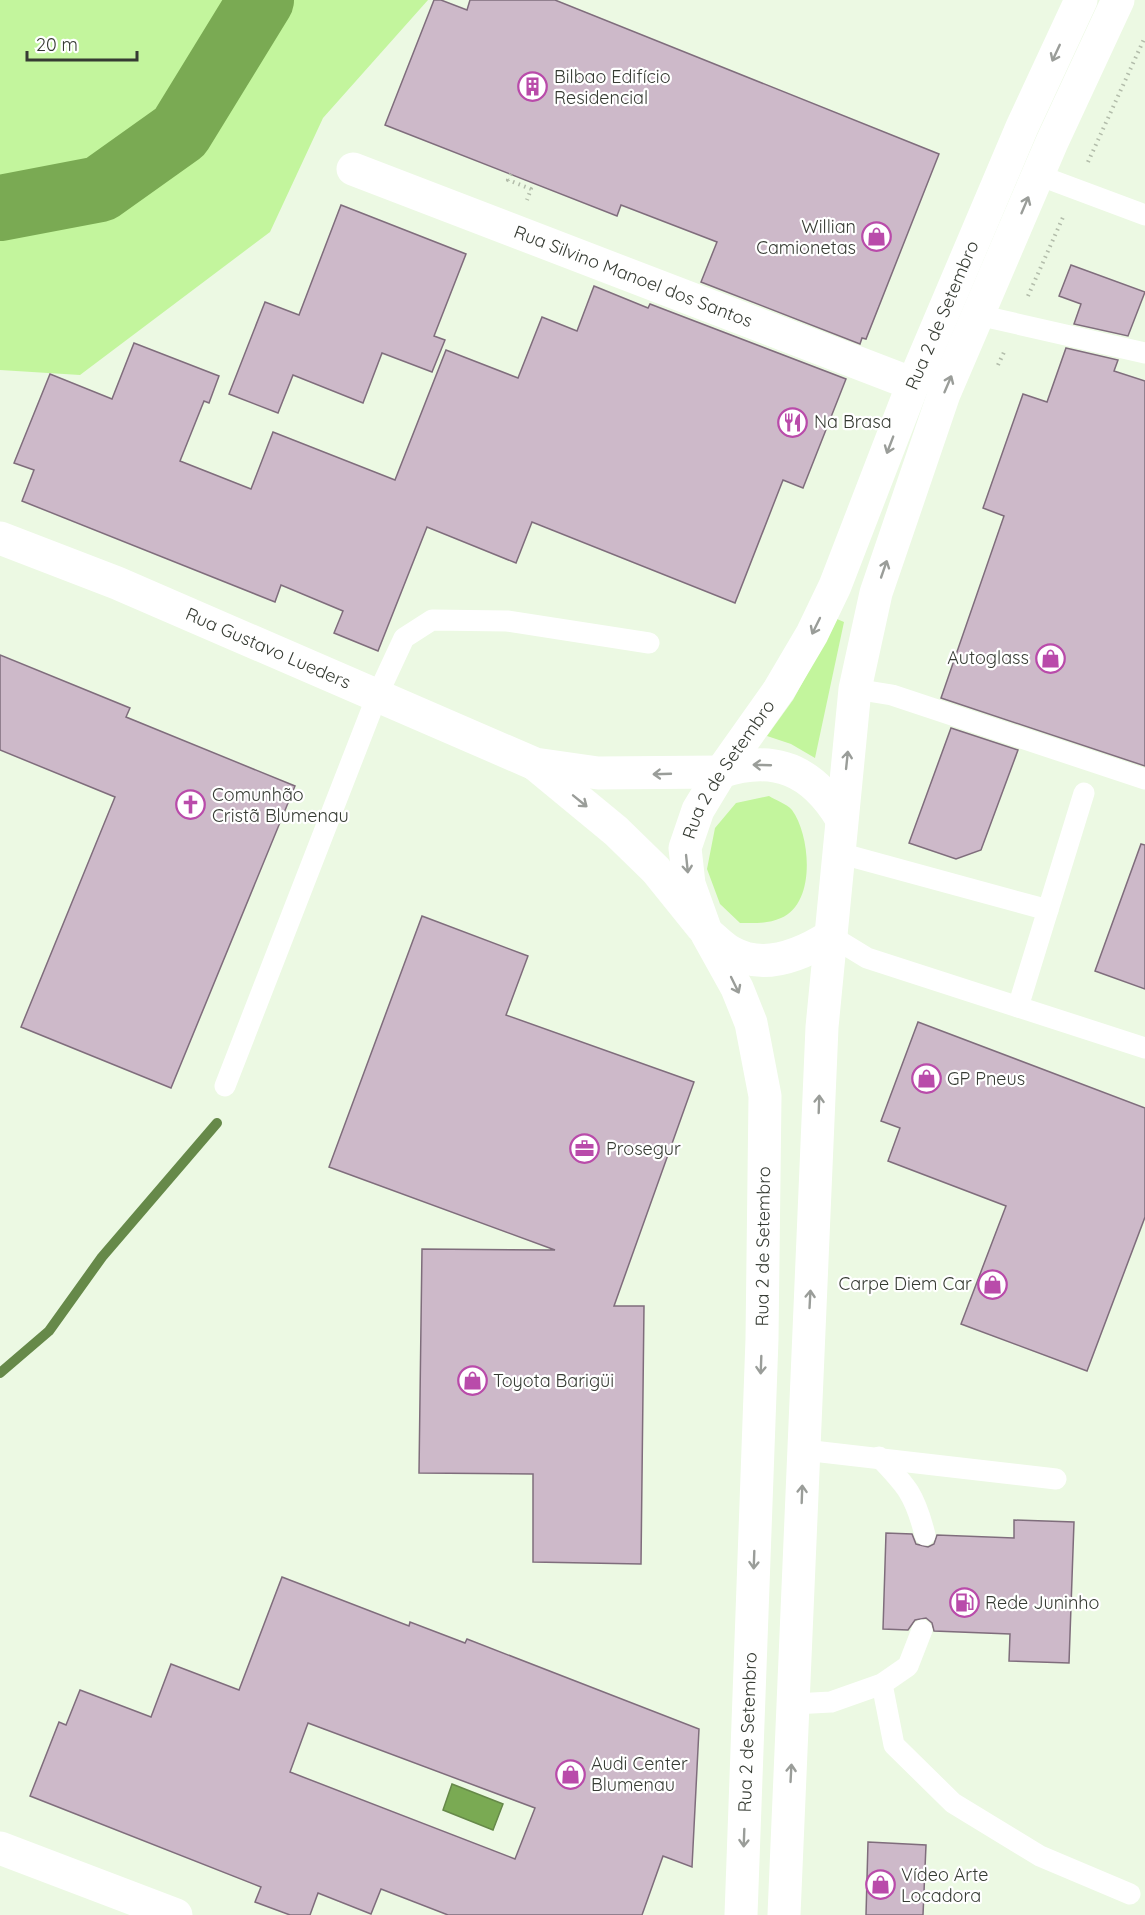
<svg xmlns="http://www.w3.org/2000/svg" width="1145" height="1915" viewBox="0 0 1145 1915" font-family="Quicksand,sans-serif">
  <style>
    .green { fill: #c3f59d }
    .water { fill: #7aaa53; stroke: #668949; stroke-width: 1.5 }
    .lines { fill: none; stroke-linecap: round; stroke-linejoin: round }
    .stream { stroke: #668949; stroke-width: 10 }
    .river { stroke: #7aaa53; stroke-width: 66 }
    .building { fill: #cdb9c9; stroke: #7f6d7c; stroke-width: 1.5; fill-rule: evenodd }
    .path { stroke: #b2bcaa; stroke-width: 4; stroke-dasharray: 1.5 4.5; stroke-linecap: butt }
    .service { stroke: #fff; stroke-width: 21 }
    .minor { stroke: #fff; stroke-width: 33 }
    .secondary { stroke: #fff; stroke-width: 33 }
    .primary { stroke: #fff; stroke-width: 33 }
    .oneway { stroke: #9a9d99 }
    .labels { text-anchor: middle; stroke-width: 4.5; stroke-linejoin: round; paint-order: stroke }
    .poi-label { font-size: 18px; fill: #363b33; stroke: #fff; text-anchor: start }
    .street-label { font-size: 18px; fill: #363b33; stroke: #fff }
  </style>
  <rect width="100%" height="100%" fill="#ecf9e3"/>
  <g class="green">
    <path d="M 0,0 L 428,0 L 323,118 L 270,232 L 80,375 L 0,370 Z"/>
    <path d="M 837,619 L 844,622 L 815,758 L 791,744 L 767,736 L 793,700 Z"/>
    <path d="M 769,796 C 775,800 787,804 792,810 C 811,836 816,904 781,918 C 768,924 754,923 740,923 L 720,904 L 707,869 L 715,828 L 736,803 Z"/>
  </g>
  <path class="water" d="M 452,1784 L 503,1804 L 493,1830 L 443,1810 Z"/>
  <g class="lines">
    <path class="stream" d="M 0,1373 L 49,1331 L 102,1257 L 217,1123"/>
    <path class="river" d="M 0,208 L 100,189 L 180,132 L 261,0"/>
  </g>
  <g class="building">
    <path d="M 434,0 L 441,0 L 467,10 L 470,0 L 555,0 L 939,154 L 866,339 L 862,338 L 860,344 L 701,282 L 717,242 L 621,205 L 617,216 L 385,125 Z"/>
    <path d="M 341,205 L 466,254 L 434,336 L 445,340 L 432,372 L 382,353 L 363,403 L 293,375 L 278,413 L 229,394 L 265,302 L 299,315 Z"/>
    <path d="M 1071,265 L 1145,292 L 1128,336 L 1074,324 L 1081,304 L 1059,296 Z"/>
    <path d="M 594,286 L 648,308 L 650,304 L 846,379 L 803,488 L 783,480 L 735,603 L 532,522 L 516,563 L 427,527 L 378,651 L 334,633 L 343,611 L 281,585 L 275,602 L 22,501 L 34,470 L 14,463 L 50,374 L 112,399 L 134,343 L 219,376 L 209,403 L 204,401 L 180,461 L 251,489 L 273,432 L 395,480 L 446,350 L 518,378 L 542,317 L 577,331 Z"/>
    <path d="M 1066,348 L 1118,360 L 1114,371 L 1145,381 L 1145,766 L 941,698 L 1004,516 L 983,508 L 1023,394 L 1047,402 Z"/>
    <path d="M 0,655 L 130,708 L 126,717 L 295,786 L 171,1088 L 21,1027 L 115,797 L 0,750 Z"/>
    <path d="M 951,728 L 1018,750 L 981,850 L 956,859 L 909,843 Z"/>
    <path d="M 1141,844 L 1145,845 L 1145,989 L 1095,971 Z"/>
    <path d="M 422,916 L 528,956 L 506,1015 L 694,1082 L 614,1306 L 644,1306 L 641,1564 L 533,1562 L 533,1474 L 419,1473 L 422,1249 L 555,1250 L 329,1167 Z"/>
    <path d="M 918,1022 L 1145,1108 L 1145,1217 L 1087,1371 L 961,1324 L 1006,1206 L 888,1161 L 900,1128 L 881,1121 Z"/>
    <path d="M 1014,1520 L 1074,1522 L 1069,1663 L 1009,1661 L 1010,1634 L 934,1631 L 932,1623 L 926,1618 L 915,1620 L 908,1630 L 883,1629 L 886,1533 L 912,1534 L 916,1544 L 928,1547 L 934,1544 L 937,1535 L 1014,1538 Z"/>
    <path d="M 282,1577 L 409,1626 L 410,1622 L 465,1643 L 467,1639 L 699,1729 L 692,1867 L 663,1856 L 642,1915 L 448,1915 L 381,1889 L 371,1914 L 318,1893 L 310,1915 L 290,1915 L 255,1902 L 261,1887 L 30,1796 L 59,1722 L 66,1725 L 80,1690 L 151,1717 L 171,1664 L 239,1690 ZM 308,1723 L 535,1808 L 515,1859 L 290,1772 Z"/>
    <path d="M 868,1842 L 926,1845 L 923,1915 L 866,1915 Z"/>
  </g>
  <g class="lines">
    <g class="path">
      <path d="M 1088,162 L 1145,37"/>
      <path d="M 511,174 L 508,180 L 531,189 L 527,200"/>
      <path d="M 1028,296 L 1064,215"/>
      <path d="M 998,365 L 1005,350"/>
    </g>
    <g class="service">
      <path d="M 1038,175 L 1145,215"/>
      <path d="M 978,315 L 1145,353"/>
      <path d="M 855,689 L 892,695 L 1145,779"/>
      <path d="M 839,853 L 1048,910"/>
      <path d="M 831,936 L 867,958 L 1145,1048"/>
      <path d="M 1018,1007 L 1084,793"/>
      <path d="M 225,1086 L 377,696 L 404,638 L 432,620 L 507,621 L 649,643"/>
      <path d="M 804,1450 L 1056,1479"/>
      <path d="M 879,1457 C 907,1486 915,1495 925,1535"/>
      <path d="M 882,1684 L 894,1745 L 953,1803 L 1040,1856 L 1130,1894"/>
      <path d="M 794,1704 L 831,1702 L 882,1684 L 908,1666 L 922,1630"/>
    </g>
    <g class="minor">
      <path id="s1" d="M 353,169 L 913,384"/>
      <path d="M 0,1848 L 176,1915"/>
    </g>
    <g class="secondary">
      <path id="s2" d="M 0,538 L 117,583 L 535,764 L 598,773 L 721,772"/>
      <path d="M 536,765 L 616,831 L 656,870 L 702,927"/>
    </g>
    <g class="primary">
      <path d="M 721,772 C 774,754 812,770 841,818"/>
      <path d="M 709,935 C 716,940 723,948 731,952 C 764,971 803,954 831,936"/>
      <path id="s3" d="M 741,1915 L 762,1339 L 765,1096 L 751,1023 L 737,988 L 707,934 L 689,884 L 685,848 L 698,810 L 721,772 L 779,690 L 812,634 L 835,586 L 913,384 L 1022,127 L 1081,0"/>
      <path d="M 784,1915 L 822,1027 L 855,689 L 876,593 L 944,394 L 1052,142 L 1118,0"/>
    </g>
  </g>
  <defs><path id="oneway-shaft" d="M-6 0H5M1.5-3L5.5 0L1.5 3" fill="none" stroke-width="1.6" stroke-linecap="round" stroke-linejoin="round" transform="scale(1.5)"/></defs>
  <g class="oneway">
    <use href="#oneway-shaft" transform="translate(1056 53) rotate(115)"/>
    <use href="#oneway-shaft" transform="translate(1025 205) rotate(-67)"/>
    <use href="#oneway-shaft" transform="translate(948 384) rotate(-67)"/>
    <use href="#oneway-shaft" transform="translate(890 445) rotate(111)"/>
    <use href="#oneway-shaft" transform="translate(884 569) rotate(-71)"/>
    <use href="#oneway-shaft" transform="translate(816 626) rotate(116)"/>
    <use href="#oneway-shaft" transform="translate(847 760) rotate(-84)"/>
    <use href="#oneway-shaft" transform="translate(762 765) rotate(-178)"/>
    <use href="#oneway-shaft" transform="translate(662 774) rotate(178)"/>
    <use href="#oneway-shaft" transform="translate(580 801) rotate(39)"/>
    <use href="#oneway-shaft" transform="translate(687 864) rotate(84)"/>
    <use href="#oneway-shaft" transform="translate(735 985) rotate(64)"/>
    <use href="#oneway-shaft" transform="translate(819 1104) rotate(-88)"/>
    <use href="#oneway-shaft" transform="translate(810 1299) rotate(-87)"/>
    <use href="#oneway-shaft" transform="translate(761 1365) rotate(92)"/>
    <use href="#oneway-shaft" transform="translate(802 1494) rotate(-88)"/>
    <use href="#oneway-shaft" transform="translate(754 1560) rotate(92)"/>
    <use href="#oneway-shaft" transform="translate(791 1773) rotate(-87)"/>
    <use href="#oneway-shaft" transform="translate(744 1838) rotate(92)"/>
  </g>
  <defs>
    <symbol id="building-ring" viewBox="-11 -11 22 22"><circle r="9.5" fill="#fff" stroke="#b94baa" stroke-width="1.5"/><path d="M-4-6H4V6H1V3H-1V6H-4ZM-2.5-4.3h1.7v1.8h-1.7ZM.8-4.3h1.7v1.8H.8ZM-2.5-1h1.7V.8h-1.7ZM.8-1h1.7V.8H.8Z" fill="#b94baa"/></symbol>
    <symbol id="shop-ring" viewBox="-11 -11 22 22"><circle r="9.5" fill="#fff" stroke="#b94baa" stroke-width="1.5"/><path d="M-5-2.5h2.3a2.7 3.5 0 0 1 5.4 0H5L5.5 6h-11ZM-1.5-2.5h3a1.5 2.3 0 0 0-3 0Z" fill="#b94baa"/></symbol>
    <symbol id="restaurant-ring" viewBox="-11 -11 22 22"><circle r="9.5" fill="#fff" stroke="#b94baa" stroke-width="1.5"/><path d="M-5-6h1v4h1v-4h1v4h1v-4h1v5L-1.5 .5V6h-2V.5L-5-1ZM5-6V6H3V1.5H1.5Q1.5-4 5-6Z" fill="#b94baa"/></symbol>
    <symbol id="church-ring" viewBox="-11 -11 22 22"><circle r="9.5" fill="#fff" stroke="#b94baa" stroke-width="1.5"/><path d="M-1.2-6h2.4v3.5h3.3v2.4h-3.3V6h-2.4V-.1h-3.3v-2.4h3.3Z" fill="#b94baa"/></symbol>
    <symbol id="office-ring" viewBox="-11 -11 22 22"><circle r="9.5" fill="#fff" stroke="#b94baa" stroke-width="1.5"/><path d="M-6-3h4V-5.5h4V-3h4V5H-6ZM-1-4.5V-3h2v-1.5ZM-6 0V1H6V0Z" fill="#b94baa"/></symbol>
    <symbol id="fuel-ring" viewBox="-11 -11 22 22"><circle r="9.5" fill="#fff" stroke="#b94baa" stroke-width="1.5"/><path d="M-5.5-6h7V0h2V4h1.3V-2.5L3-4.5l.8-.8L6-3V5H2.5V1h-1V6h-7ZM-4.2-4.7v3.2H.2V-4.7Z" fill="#b94baa"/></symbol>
  </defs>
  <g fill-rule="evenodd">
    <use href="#building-ring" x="516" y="70" width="33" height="33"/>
    <use href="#shop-ring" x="860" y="220" width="33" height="33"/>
    <use href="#restaurant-ring" x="776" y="406" width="33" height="33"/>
    <use href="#shop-ring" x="1034" y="642" width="33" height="33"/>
    <use href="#church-ring" x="174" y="788" width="33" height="33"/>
    <use href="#shop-ring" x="910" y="1062" width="33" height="33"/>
    <use href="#office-ring" x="568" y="1132" width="33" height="33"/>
    <use href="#shop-ring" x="976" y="1268" width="33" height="33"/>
    <use href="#shop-ring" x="456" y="1364" width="33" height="33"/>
    <use href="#fuel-ring" x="948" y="1586" width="33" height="33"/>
    <use href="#shop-ring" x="554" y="1758" width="33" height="33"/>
    <use href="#shop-ring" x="864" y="1868" width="33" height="33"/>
  </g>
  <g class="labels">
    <g class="poi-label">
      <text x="554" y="83">Bilbao Edifício<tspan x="554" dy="21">Residencial</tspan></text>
      <text x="856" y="233" text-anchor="end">Willian<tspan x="856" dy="21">Camionetas</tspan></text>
      <text x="814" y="428">Na Brasa</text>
      <text x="1029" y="664" text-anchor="end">Autoglass</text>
      <text x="212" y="801">Comunhão<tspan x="212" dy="21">Cristã Blumenau</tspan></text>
      <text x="947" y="1085">GP Pneus</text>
      <text x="606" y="1155">Prosegur</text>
      <text x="972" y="1290" text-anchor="end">Carpe Diem Car</text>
      <text x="493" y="1387">Toyota Barigüi</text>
      <text x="985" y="1609">Rede Juninho</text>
      <text x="591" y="1770">Audi Center<tspan x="591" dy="21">Blumenau</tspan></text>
      <text x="901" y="1881">Vídeo Arte<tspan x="901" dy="21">Locadora</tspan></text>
    </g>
    <g class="street-label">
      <text dy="6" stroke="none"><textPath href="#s1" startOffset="300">Rua Silvino Manoel dos Santos</textPath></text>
      <text dy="6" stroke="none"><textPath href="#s3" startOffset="1677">Rua 2 de Setembro</textPath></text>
      <text dy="6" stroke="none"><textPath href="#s2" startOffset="290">Rua Gustavo Lueders</textPath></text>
      <text dy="6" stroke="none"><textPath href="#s3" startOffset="1173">Rua 2 de Setembro</textPath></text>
      <text dy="6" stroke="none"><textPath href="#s3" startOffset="669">Rua 2 de Setembro</textPath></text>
      <text dy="6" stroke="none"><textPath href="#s3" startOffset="183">Rua 2 de Setembro</textPath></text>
    </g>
  </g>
  <path d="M27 51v9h110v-9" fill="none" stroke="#363b33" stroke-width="3"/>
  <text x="36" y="51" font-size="18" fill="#363b33" stroke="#ffffff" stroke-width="4.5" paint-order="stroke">20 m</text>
</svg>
